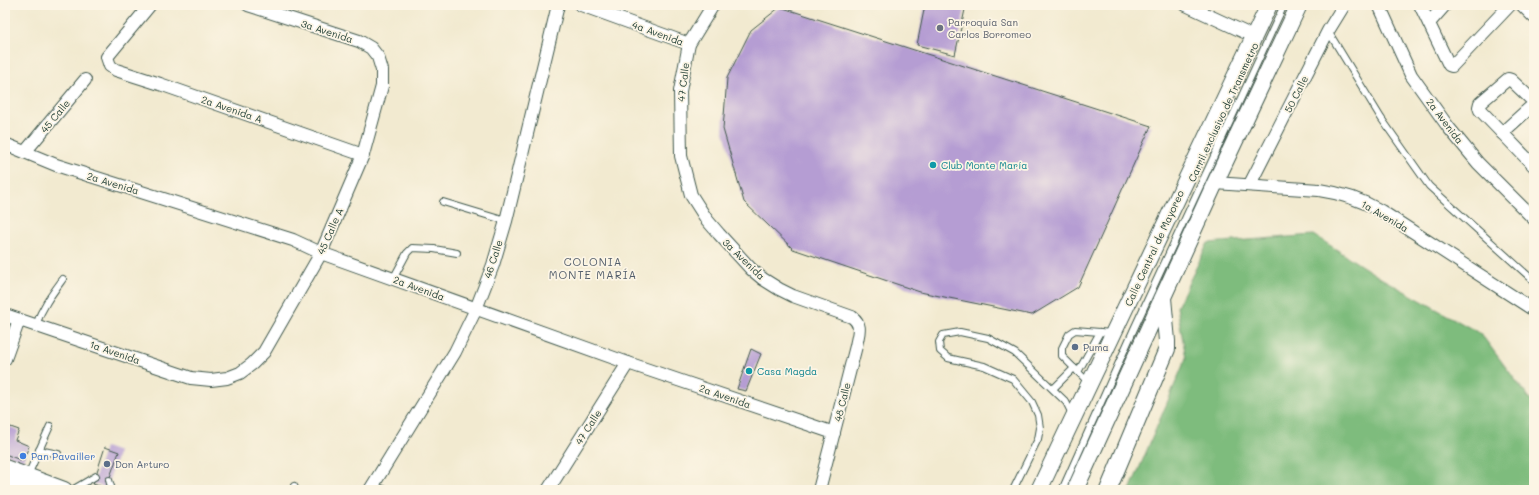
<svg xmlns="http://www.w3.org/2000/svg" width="1539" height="495" viewBox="0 0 1539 495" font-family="Mali,sans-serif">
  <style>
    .forest { fill: #7ebc7d; stroke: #4e7c58 }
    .building { fill: #b59dd3 }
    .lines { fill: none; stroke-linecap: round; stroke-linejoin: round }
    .lane-casing { stroke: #3f574b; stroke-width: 8 }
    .street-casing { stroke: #3f574b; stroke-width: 14 }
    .secondary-casing { stroke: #3f574b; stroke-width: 18 }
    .highway-casing { stroke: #3f574b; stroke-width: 23 }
    .lane { stroke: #fff; stroke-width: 6 }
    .street { stroke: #fff; stroke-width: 12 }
    .secondary { stroke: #fff; stroke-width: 16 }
    .highway { stroke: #fff; stroke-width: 21 }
    .worship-dot { fill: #6b7280; stroke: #fcf5e5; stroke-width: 1.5 }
    .culture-dot { fill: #0f9aa8; stroke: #fcf5e5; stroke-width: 1.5 }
    .service-dot { fill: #5c6f8a; stroke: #fcf5e5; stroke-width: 1.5 }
    .shop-dot { fill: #3f7fe0; stroke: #fcf5e5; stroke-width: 1.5 }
    .labels { text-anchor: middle; stroke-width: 3.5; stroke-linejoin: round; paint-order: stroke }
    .worship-label { font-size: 10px; fill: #5b616d; stroke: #fcf5e5; text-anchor: start }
    .street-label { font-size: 10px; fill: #1f3d34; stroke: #fcf5e5 }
    .culture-label { font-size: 10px; fill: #0d838f; stroke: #fcf5e5; text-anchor: start }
    .service-label { font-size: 10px; fill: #4e5e75; stroke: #fcf5e5; text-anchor: start }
    .shop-label { font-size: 10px; fill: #366cbe; stroke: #fcf5e5; text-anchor: start }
    .neighbourhood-label { font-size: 11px; letter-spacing: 1px; fill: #545f6c; stroke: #fcf5e5 }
  </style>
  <rect width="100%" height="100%" fill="#fcf5e5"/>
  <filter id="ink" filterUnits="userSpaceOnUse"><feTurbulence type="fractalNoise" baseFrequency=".025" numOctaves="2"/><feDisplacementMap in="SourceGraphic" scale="8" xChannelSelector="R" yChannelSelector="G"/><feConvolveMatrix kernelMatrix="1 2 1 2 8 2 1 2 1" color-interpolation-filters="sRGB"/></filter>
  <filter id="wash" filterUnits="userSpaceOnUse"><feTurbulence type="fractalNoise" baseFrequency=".012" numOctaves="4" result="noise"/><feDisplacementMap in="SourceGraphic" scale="16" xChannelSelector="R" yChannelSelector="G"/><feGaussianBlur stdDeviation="0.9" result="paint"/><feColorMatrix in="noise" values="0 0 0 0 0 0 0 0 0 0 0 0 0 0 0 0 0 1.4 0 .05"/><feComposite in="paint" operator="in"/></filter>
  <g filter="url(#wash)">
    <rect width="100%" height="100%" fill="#f2ead0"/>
    <path class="forest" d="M 1314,235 L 1379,277 L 1481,334 L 1534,405 L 1534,490 L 1130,490 L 1186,358 L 1177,307 L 1208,243 Z"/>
    <g id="blocks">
      <g class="building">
        <path d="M 925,5 L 966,5 L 955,55 L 917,45 Z"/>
        <path d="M 780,7 L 1151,126 L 1078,287 L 1032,315 L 920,292 L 793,249 L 744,202 L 723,129 L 727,78 L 751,30 Z"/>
        <path d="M 751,349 L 761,354 L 746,391 L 737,389 Z"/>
        <path d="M 5,425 L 19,430 L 15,440 L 29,446 L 23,461 L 5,454 Z"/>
        <path d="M 105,447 L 119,452 L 106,488 L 93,484 Z"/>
      </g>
    </g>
  </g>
  <g filter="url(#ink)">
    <use href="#blocks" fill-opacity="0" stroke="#3f574b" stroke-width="1"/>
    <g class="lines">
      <defs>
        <g id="lane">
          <path d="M 1328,31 L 1381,118 L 1429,186 L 1534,281"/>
          <path d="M 443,202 L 506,221"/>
          <path d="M 393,279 L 407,253 L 412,248 L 434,249 L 457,253"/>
          <path d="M 36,325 C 42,307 52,294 63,279"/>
          <path d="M 1078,372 L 1100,332"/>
          <path d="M 1089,383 L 1062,356 L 1062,348 L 1069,334 L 1075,330 L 1112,333"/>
          <path d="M 1053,389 L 1074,368"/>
          <path d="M 39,450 L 58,454"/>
          <path d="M 28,475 L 50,426"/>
          <path d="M 109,480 L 112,490"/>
          <path d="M 373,485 L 386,490"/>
          <path d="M 294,486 L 296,490"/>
          <path d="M 72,490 L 96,476"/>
          <path d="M 1013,490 L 1038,439 L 1040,428 L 1038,415 L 1032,402 L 1013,379 L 984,366 L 948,358 L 940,351 L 939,342 L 943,335 L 960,332 L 988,338 L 1015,353 L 1066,402 L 1072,414"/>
          <path d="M 1062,490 L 1133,331 L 1284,5"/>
        </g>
        <g id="street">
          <path d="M 150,5 L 107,57 L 110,66 L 116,70 L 160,84 L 363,155"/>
          <path d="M 581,5 L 689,44"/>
          <path d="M 713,5 L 689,44 L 680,91 L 681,156 L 691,195 L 707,220 L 719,234 L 751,269 L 763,279 L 779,289 L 793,296 L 852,317 C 863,325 858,334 856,346 L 819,490"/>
          <path d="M 1186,5 L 1244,32"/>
          <path d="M 1379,5 L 1411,75 L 1449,128 L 1478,163 L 1534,219"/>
          <path d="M 1420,5 L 1449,65 L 1452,66 L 1510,5"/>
          <path d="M 1522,5 L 1534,17"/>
          <path d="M 1429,23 L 1445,5"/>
          <path d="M 1534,102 L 1511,80 L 1508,79 L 1480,103 L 1479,107 L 1480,110 L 1534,166"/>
          <path d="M 1502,133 L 1534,104"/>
          <path d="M 5,144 L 56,165 L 293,240 L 321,253 L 628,363 L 834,433"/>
          <path d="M 25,152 L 85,80"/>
          <path d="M 1215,183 L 1319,190 C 1340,193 1362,200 1381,211 L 1534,310"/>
          <path d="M 1250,184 L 1328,31 L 1344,5"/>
          <path d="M 5,315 L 191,378 L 211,380 L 227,378 L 240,373 L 252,364 L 264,352 L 321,253 L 363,155 L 382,86 L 382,70 L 378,57 L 371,48 L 359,41 L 248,5"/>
          <path d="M 5,359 L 19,320"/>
          <path d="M 370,490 L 455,352 L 476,309 L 493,265 L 506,221 L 558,5"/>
          <path d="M 548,490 L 628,363"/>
        </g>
        <g id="secondary">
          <path d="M 5,468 L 64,490"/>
          <path d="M 1039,490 L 1269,5"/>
          <path d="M 1075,490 L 1215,183 L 1299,5"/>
          <path d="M 1108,490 L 1167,349 L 1167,341 L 1163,298"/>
        </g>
        <path id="highway" d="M 5,482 L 27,490"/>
      </defs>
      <use href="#lane" class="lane-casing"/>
      <use href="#street" class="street-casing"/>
      <use href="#secondary" class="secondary-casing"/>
      <use href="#highway" class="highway-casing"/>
      <use href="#lane" class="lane"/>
      <use href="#street" class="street"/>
      <use href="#secondary" class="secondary"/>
      <use href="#highway" class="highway"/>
    </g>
  </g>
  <circle class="worship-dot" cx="940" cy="28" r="4"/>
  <g class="culture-dot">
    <circle cx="933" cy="165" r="4"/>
    <circle cx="749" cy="371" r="4"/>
  </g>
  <g class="service-dot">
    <circle cx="1075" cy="347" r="4"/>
    <circle cx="107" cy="464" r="4"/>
  </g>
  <circle class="shop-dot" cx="23" cy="456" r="4"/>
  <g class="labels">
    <g class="worship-label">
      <text x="948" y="26">Parroquia San<tspan x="948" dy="12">Carlos Borromeo</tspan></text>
    </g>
    <g class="street-label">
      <text transform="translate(327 31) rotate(18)" y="4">3a Avenida</text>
      <text transform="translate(658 33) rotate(20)" y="4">4a Avenida</text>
      <text transform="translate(683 82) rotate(-83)" y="4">47 Calle</text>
      <text transform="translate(1296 94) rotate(-63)" y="4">50 Calle</text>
      <text transform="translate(232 109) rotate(19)" y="4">2a Avenida A</text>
      <text transform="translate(1223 112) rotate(-65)" y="4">Carril exclusivo de Transmetro</text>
      <text transform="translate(55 116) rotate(-50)" y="4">45 Calle</text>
      <text transform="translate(1445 121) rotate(53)" y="4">2a Avenida</text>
      <text transform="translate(113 183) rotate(17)" y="4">2a Avenida</text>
      <text transform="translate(1385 216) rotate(30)" y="4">1a Avenida</text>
      <text transform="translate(330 231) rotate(-66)" y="4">45 Calle A</text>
      <text transform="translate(1154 248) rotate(-65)" y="4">Calle Central de Mayoreo</text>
      <text transform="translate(493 259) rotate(-72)" y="4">46 Calle</text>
      <text transform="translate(744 259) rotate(44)" y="4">3a Avenida</text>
      <text transform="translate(419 288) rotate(20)" y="4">2a Avenida</text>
      <text transform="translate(115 352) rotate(19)" y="4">1a Avenida</text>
      <text transform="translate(725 396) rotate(19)" y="4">2a Avenida</text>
      <text transform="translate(842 402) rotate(-76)" y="4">48 Calle</text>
      <text transform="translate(588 427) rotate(-57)" y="4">47 Calle</text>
    </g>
    <g class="culture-label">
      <text x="941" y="169">Club Monte María</text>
      <text x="757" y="375">Casa Magda</text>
    </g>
    <g class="service-label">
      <text x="1083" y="351">Puma</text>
      <text x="115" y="468">Don Arturo</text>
    </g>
    <g class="shop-label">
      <text x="31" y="460">Pan Pavailler</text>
    </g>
    <g class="neighbourhood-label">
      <text x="593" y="266">COLONIA<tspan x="593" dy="13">MONTE MARÍA</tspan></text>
    </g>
  </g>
  <rect width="1539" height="495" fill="none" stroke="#fcf5e5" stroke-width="20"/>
</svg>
